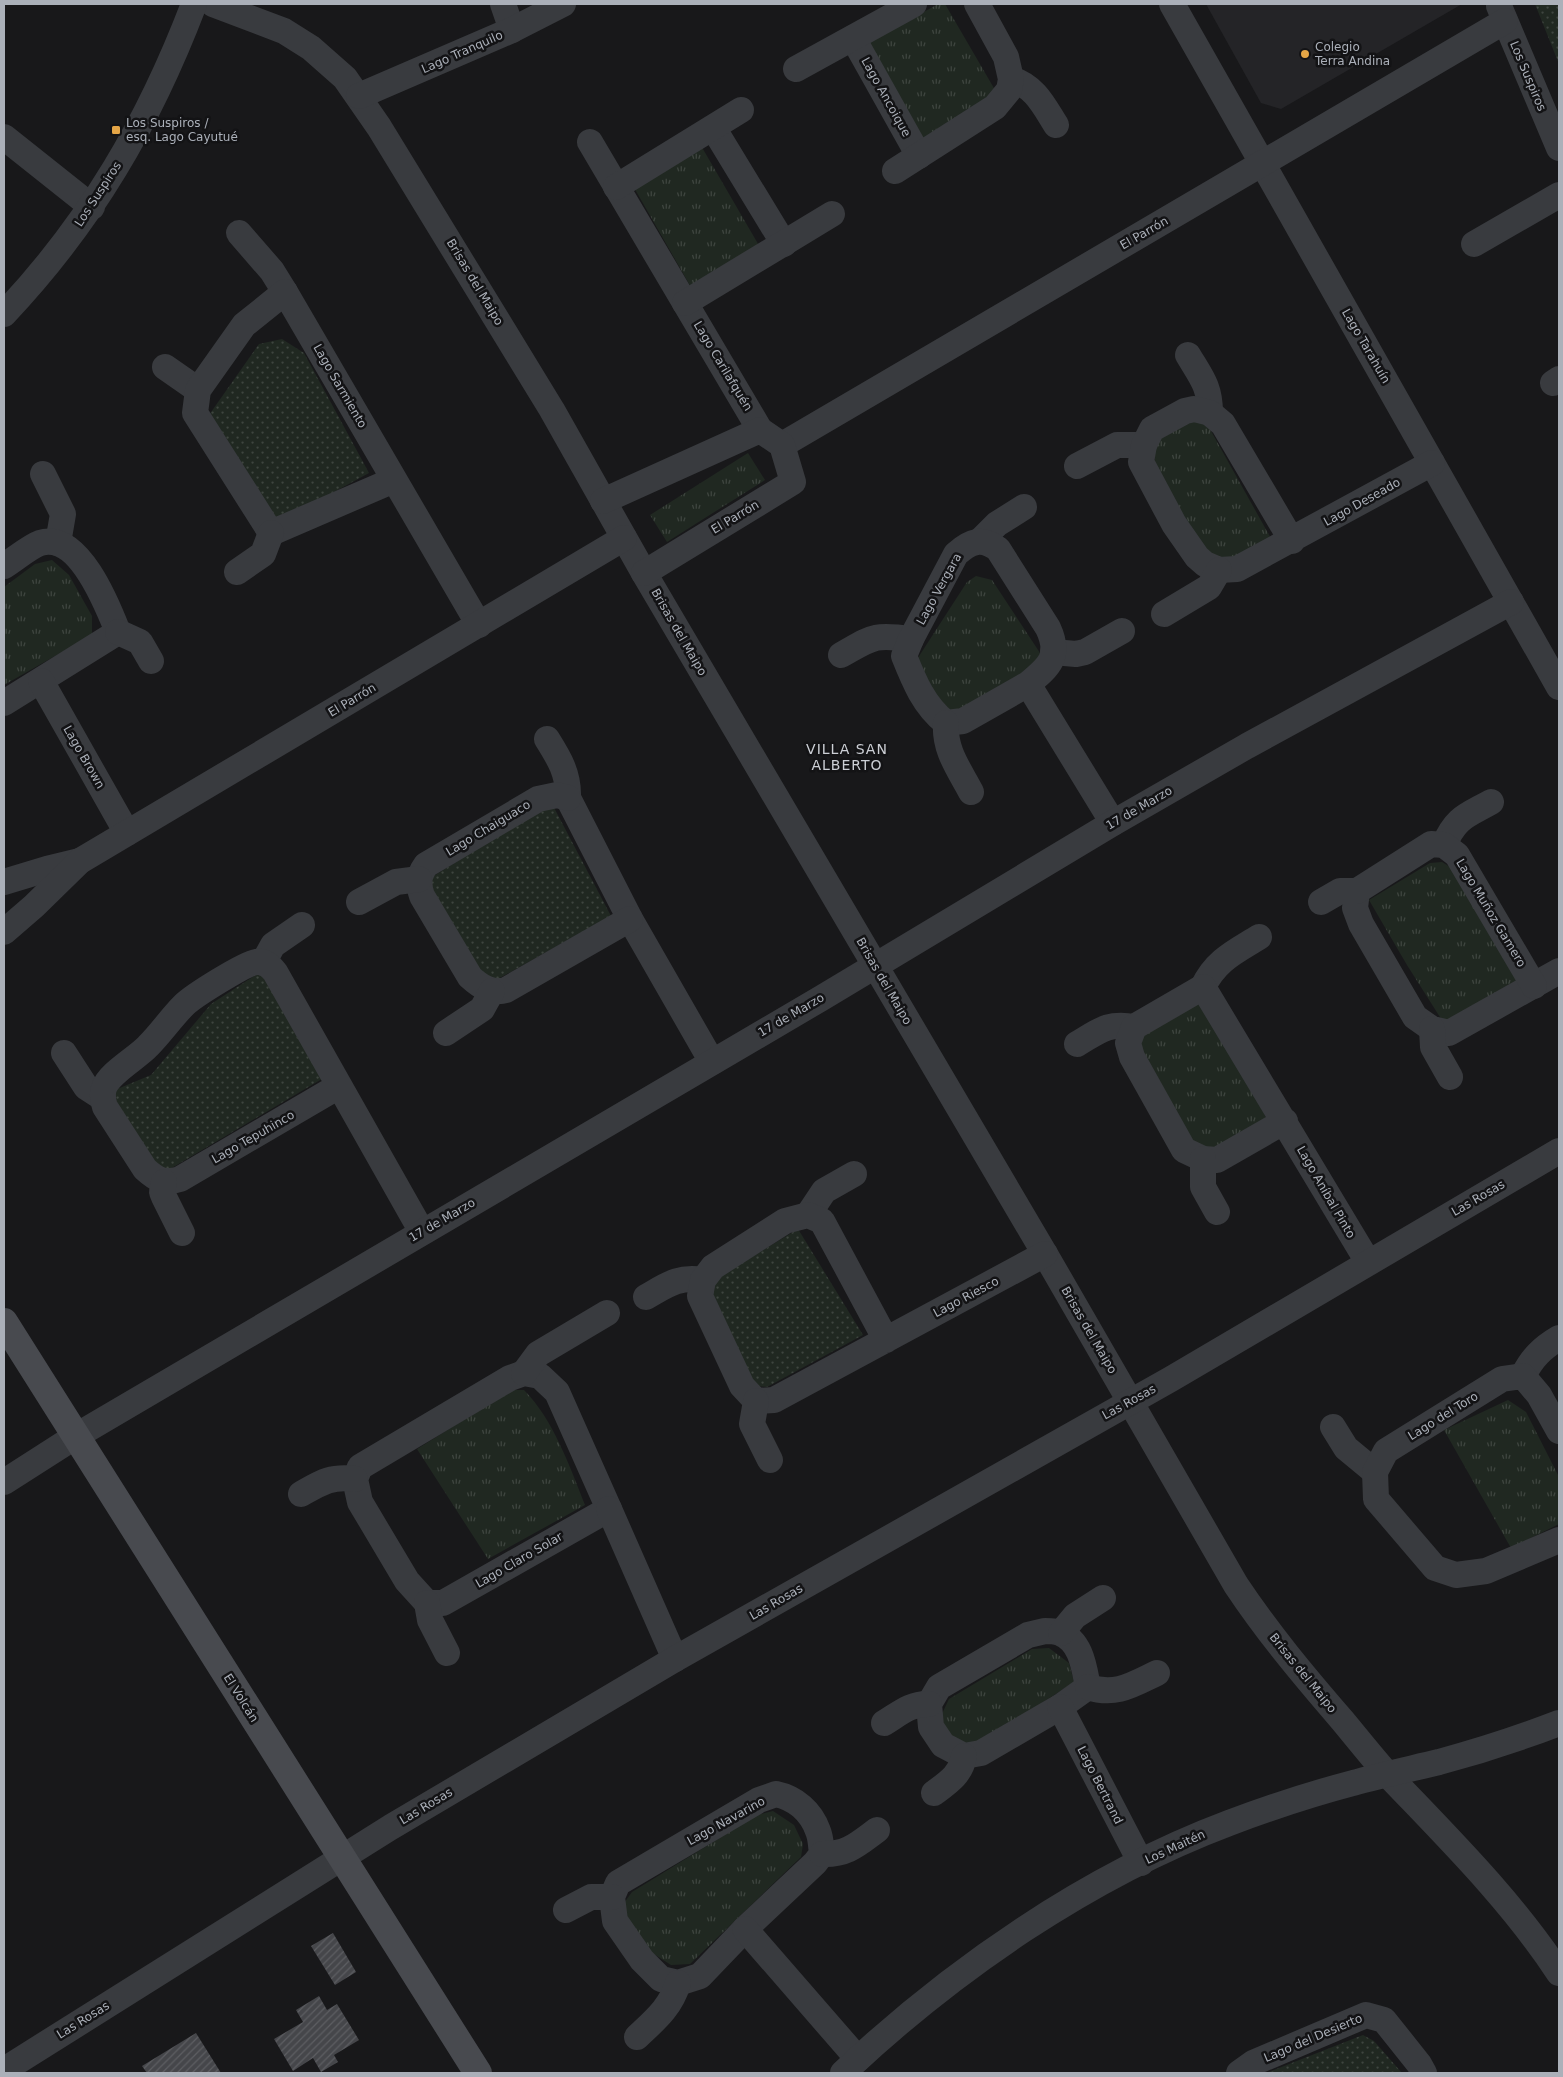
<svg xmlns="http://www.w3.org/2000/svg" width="1563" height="2077" viewBox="0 0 1563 2077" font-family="'DejaVu Sans',sans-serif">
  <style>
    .built { fill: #242427 }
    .grass { fill: url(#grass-tufts) }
    .park { fill: url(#park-dots) }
    .building { fill: url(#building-hatch) }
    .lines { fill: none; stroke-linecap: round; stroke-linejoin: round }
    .street { stroke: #393b3f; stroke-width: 26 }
    .secondary { stroke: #484a4f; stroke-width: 28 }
    .poi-dot { fill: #e4a546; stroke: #131315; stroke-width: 2 }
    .labels { text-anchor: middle; stroke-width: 5; stroke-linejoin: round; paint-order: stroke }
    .poi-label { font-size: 12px; fill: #abb0b9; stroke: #131315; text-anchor: start }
    .street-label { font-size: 12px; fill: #abb0b9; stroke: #131315 }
    .neighbourhood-label { font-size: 14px; letter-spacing: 1px; fill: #cccfd5; stroke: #131315 }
  </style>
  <defs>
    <pattern id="grass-tufts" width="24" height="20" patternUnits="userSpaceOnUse" patternTransform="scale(1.25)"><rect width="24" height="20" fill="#202821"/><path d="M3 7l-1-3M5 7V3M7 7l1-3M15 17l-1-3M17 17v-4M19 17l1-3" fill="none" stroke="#3e453f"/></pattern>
    <pattern id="park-dots" width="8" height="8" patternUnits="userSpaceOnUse" patternTransform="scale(1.25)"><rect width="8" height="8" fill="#202821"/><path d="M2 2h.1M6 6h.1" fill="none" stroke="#3e453f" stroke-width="1.8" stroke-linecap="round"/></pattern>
    <pattern id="building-hatch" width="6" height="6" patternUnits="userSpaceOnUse" patternTransform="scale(1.25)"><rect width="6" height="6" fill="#45464a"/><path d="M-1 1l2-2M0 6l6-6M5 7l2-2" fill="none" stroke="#5d5e62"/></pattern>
  </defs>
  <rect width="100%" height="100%" fill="#18181a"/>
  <path class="built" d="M 1206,4 L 1462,4 L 1281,109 L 1261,103 Z"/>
  <g class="grass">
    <path d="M 938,4 L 945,4 L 1002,102 L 926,146 L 867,44 Z"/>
    <path d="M 700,144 L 761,249 L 692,289 L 632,184 Z"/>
    <path d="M 1202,415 L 1273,542 L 1213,576 L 1154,482 L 1155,442 Z"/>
    <path d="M 748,453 L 765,480 L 667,542 L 650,515 Z"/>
    <path d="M 52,560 L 69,575 L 92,616 L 92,635 L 4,685 L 4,587 L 35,564 Z"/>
    <path d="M 976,576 L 992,580 L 1042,656 L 1038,673 L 949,723 L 914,664 L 967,582 Z"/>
    <path d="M 1442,862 L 1455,870 L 1520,981 L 1445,1025 L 1407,965 L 1369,900 L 1430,863 Z"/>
    <path d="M 1203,1000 L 1268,1121 L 1204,1158 L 1140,1056 L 1141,1034 Z"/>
    <path d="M 512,1390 L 524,1390 C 553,1419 570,1467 585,1505 L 488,1559 L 417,1449 Z"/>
    <path d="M 1508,1400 L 1526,1412 L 1559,1477 L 1559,1524 L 1511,1548 L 1444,1430 Z"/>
    <path d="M 1049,1648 L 1069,1663 L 1074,1682 L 975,1747 L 947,1735 L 940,1718 L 949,1699 L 1032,1649 Z"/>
    <path d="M 773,1811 L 794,1825 L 803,1844 L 801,1857 L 690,1964 L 671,1965 L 649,1951 L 624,1914 L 624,1903 L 632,1892 L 757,1815 Z"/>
  </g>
  <g class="park">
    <path d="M 1535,4 L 1559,4 L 1559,64 Z"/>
    <path d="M 282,339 L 304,353 L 369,473 L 290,516 L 275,518 L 209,415 L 259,344 Z"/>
    <path d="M 551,802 L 611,916 L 480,989 L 421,884 Z"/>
    <path d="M 265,969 L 327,1076 L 160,1175 L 110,1092 L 151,1075 L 211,1004 Z"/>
    <path d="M 798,1229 L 863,1335 L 767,1387 L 748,1385 L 706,1295 L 717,1278 Z"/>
    <path d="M 1363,2035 L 1374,2041 L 1402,2073 L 1266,2073 Z"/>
  </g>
  <g class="building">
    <path d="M 333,1933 L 356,1972 L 335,1985 L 311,1946 Z"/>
    <path d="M 319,1996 L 327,2010 L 337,2004 L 359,2040 L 334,2055 L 338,2062 L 321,2072 L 313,2058 L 293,2071 L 274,2039 L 303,2022 L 296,2010 Z"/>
    <path d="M 196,2033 L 221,2073 L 147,2073 L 142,2066 Z"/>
  </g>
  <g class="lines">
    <g class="street">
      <path d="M 213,4 L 284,31 L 311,48 L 345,78 L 379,127 L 552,410 L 644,573 L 1045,1254 L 1236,1585 C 1268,1633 1304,1676 1342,1720 C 1357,1738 1372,1757 1388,1775 C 1448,1838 1511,1900 1559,1973"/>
      <path d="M 503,4 L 512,30"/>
      <path d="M 1172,4 L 1559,687"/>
      <path d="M 1499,6 L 1559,148"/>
      <path d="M 853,38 L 919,156"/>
      <path d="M 796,69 L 914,4"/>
      <path d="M 1011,79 C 1035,86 1044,106 1056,125"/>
      <path d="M 359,96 L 512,30 L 563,4"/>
      <path d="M 714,129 L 784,244"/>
      <path d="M 4,137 L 92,207"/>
      <path d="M 590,142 L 760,430"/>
      <path d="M 895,171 L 995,107 L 1009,90 L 1011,79 L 1006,57 L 977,4"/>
      <path d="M 616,187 L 741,110"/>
      <path d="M 239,233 L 272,271 L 285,292"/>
      <path d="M 1474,244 L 1559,195"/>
      <path d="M 685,303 L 832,214"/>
      <path d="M 4,314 C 91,222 149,122 194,4"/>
      <path d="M 1188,355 C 1201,377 1210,386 1210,413"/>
      <path d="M 165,367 L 198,390"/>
      <path d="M 1553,383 L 1559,379"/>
      <path d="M 782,445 L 1505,21"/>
      <path d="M 1077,466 L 1117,445 L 1144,445"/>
      <path d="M 43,474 L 63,514 L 58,543"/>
      <path d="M 394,480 L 271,533 L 195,413 L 198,390 L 244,325 L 285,292 L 479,625"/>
      <path d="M 603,501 L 760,430 L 782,445 L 793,482 L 644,573"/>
      <path d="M 981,540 L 997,524 L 1024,507"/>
      <path d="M 1292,541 L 1223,424 L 1210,413 L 1194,409 L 1185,411 L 1152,429 L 1144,445 L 1141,462 L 1174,524 L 1197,557 L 1205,564 L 1219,570 L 1237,569 L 1432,463"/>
      <path d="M 4,566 C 14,560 29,547 40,543 C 78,531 107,604 118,632 L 4,703"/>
      <path d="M 237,572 L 263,554 L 271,533"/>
      <path d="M 1164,614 L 1209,587 L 1219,570"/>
      <path d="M 118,632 L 140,642 L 151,661"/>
      <path d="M 1053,652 L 1076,654 L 1085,652 L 1122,631"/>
      <path d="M 841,655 C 873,637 873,634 911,639"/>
      <path d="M 41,681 L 127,833"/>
      <path d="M 1028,684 C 1050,666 1061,656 1048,628 L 998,549 C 981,537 971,541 956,554 L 911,639 L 904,656 C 914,681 924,706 946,723 L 963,721 L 1028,684 L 1113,823"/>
      <path d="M 946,723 C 944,750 959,769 971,792"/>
      <path d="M 547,739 C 559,758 569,774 568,798 L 630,919 L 712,1062"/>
      <path d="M 568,798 L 557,795 L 538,799 L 426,865 C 418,876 418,884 422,896 L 470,977 C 481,987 492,994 506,990 L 630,919"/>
      <path d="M 1444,845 C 1456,817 1466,816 1491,802"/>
      <path d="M 4,882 L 47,869 L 80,861"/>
      <path d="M 1357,891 L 1355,908 L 1361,924 L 1415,1017 L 1432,1029 L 1449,1033 L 1559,971"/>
      <path d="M 359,902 L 396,882 L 419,879"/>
      <path d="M 1321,902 L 1340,891 L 1357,891 L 1431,844 L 1444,845 L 1457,855 L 1534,986"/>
      <path d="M 4,932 L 34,906 L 80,861 L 624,538"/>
      <path d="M 263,963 L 273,945 L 302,925"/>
      <path d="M 1203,987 C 1216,960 1235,952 1259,937"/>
      <path d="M 1432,1029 L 1433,1047 L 1450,1077"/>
      <path d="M 446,1033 L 482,1009 L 492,991"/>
      <path d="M 1077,1044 C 1099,1031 1108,1022 1134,1027"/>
      <path d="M 64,1053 L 86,1087 L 103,1098"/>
      <path d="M 339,1086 L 180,1179 C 165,1184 157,1180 145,1169 L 105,1107 C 103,1101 102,1094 104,1088 C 109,1073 137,1058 148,1046 C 161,1033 171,1018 184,1005 C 193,996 244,964 256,962 C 265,961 270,966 275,972 C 324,1059 373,1146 422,1232"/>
      <path d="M 1285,1121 L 1217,1160 L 1203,1159 L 1184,1150 L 1132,1057 L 1128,1043 L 1134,1027 L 1203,987 L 1368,1262"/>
      <path d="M 1203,1159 L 1203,1187 L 1217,1212"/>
      <path d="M 164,1182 L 162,1192 L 164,1197 L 182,1233"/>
      <path d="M 808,1215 L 824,1191 L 854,1174"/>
      <path d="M 646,1297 C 667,1285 678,1276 703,1280"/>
      <path d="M 886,1340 L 822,1221 L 808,1215 L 785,1221 L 713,1267 L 703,1280 L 700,1296 L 742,1386 L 756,1401 L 774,1400 L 1045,1254"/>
      <path d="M 524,1373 L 540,1376 L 557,1392 L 609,1509 L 443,1603 L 427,1603 L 407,1581 L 360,1502 L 355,1479 L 360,1467 L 510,1378 Z"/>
      <path d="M 524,1373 L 538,1354 L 607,1313"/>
      <path d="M 1523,1376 C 1532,1358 1542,1348 1559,1338"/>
      <path d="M 756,1401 L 752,1424 L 770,1460"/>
      <path d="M 1333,1427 L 1346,1448 L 1375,1472"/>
      <path d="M 1559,1431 L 1539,1395 L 1523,1376 L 1502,1379 L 1386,1451 L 1375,1472 L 1376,1499 L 1435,1568 L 1456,1575 L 1486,1571 L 1559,1540"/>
      <path d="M 4,1482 L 76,1436 L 820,999 L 1113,823 L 1247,746 L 1511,602"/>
      <path d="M 301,1494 C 322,1482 331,1476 355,1479"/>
      <path d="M 609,1509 L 675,1659"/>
      <path d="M 427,1603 L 430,1620 L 447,1653"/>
      <path d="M 1045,1631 C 1049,1631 1056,1631 1060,1633 C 1082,1642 1084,1668 1088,1687 L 1060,1707 L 981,1753 L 964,1756 L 943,1745 L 931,1727 L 929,1704 L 939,1687 L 1028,1635 Z"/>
      <path d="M 1061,1633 L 1075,1616 L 1103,1598"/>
      <path d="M 1088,1687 C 1116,1696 1132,1685 1157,1673"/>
      <path d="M 1060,1707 L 1141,1863"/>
      <path d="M 884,1723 C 899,1714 911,1703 929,1704"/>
      <path d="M 934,1793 C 949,1782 961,1774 964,1756"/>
      <path d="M 776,1794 C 795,1798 811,1811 818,1831 C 821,1838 821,1847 822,1854 L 815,1863 L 745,1929 L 700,1976 L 678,1983 L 661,1979 L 642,1960 L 615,1921 L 612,1897 L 618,1883 L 759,1800 Z"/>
      <path d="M 822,1854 C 847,1855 858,1844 877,1830"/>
      <path d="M 566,1910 L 591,1897 L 612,1897"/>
      <path d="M 745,1929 L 858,2059"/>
      <path d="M 637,2037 C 655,2020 671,2007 678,1983"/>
      <path d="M 4,2070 L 391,1827 L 675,1659 L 1171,1379 L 1559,1151"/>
      <path d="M 843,2073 C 952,1970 1088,1876 1229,1823 C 1269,1808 1311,1794 1353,1783 C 1381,1775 1410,1769 1439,1762 C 1480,1751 1520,1738 1559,1723"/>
      <path d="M 1239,2073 L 1253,2063 L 1366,2015 L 1384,2020 L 1419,2064 L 1424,2073"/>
    </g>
    <path class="secondary" d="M 4,1322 L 478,2073"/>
  </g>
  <g class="poi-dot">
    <circle cx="1305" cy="54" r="5"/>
    <rect x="111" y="125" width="10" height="10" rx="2.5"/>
  </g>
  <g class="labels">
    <g class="poi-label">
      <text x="1315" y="51">Colegio<tspan x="1315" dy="14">Terra Andina</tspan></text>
      <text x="126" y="127">Los Suspiros /<tspan x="126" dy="14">esq. Lago Cayutué</tspan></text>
    </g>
    <g class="street-label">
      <text transform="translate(462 52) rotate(-24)" y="4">Lago Tranquilo</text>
      <text transform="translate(1528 76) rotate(67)" y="4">Los Suspiros</text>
      <text transform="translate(886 97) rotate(61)" y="4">Lago Ancoique</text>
      <text transform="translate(98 194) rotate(-57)" y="4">Los Suspiros</text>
      <text transform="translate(1144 233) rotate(-30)" y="4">El Parrón</text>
      <text transform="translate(475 282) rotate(59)" y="4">Brisas del Maipo</text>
      <text transform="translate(1366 346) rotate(60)" y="4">Lago Tarahuín</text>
      <text transform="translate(723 366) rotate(59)" y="4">Lago Carilafquén</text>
      <text transform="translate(340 386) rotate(60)" y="4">Lago Sarmiento</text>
      <text transform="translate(1362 502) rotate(-29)" y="4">Lago Deseado</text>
      <text transform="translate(735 517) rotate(-31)" y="4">El Parrón</text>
      <text transform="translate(939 589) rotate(-61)" y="4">Lago Vergara</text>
      <text transform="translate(679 632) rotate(60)" y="4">Brisas del Maipo</text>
      <text transform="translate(352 700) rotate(-31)" y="4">El Parrón</text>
      <text transform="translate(84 757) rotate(60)" y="4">Lago Brown</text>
      <text transform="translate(1139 808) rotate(-30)" y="4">17 de Marzo</text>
      <text transform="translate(488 828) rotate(-31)" y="4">Lago Chaiguaco</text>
      <text transform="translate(1491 913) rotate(59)" y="4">Lago Muñoz Gamero</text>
      <text transform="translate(884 981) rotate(60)" y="4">Brisas del Maipo</text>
      <text transform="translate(791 1015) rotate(-30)" y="4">17 de Marzo</text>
      <text transform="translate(253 1137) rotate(-30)" y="4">Lago Tepuhinco</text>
      <text transform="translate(1326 1192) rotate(60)" y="4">Lago Aníbal Pinto</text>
      <text transform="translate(1478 1198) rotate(-30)" y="4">Las Rosas</text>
      <text transform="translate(442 1220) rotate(-30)" y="4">17 de Marzo</text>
      <text transform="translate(966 1297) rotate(-28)" y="4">Lago Riesco</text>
      <text transform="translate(1089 1330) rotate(60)" y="4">Brisas del Maipo</text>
      <text transform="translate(1129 1402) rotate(-29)" y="4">Las Rosas</text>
      <text transform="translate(1443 1416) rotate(-32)" y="4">Lago del Toro</text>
      <text transform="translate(519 1560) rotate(-30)" y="4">Lago Claro Solar</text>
      <text transform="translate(776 1602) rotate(-30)" y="4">Las Rosas</text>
      <text transform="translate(1303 1673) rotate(51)" y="4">Brisas del Maipo</text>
      <text transform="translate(241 1698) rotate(58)" y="4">El Volcán</text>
      <text transform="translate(1100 1785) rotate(63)" y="4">Lago Bertrand</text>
      <text transform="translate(426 1806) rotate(-31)" y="4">Las Rosas</text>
      <text transform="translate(726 1821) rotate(-29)" y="4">Lago Navarino</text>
      <text transform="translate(1175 1847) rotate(-25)" y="4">Los Maitén</text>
      <text transform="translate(83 2020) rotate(-32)" y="4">Las Rosas</text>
      <text transform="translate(1313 2038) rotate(-23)" y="4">Lago del Desierto</text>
    </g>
    <g class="neighbourhood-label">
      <text x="847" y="754">VILLA SAN<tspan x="847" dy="16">ALBERTO</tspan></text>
    </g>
  </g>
  <rect width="1563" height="2077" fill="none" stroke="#abb0b9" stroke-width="10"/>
</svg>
